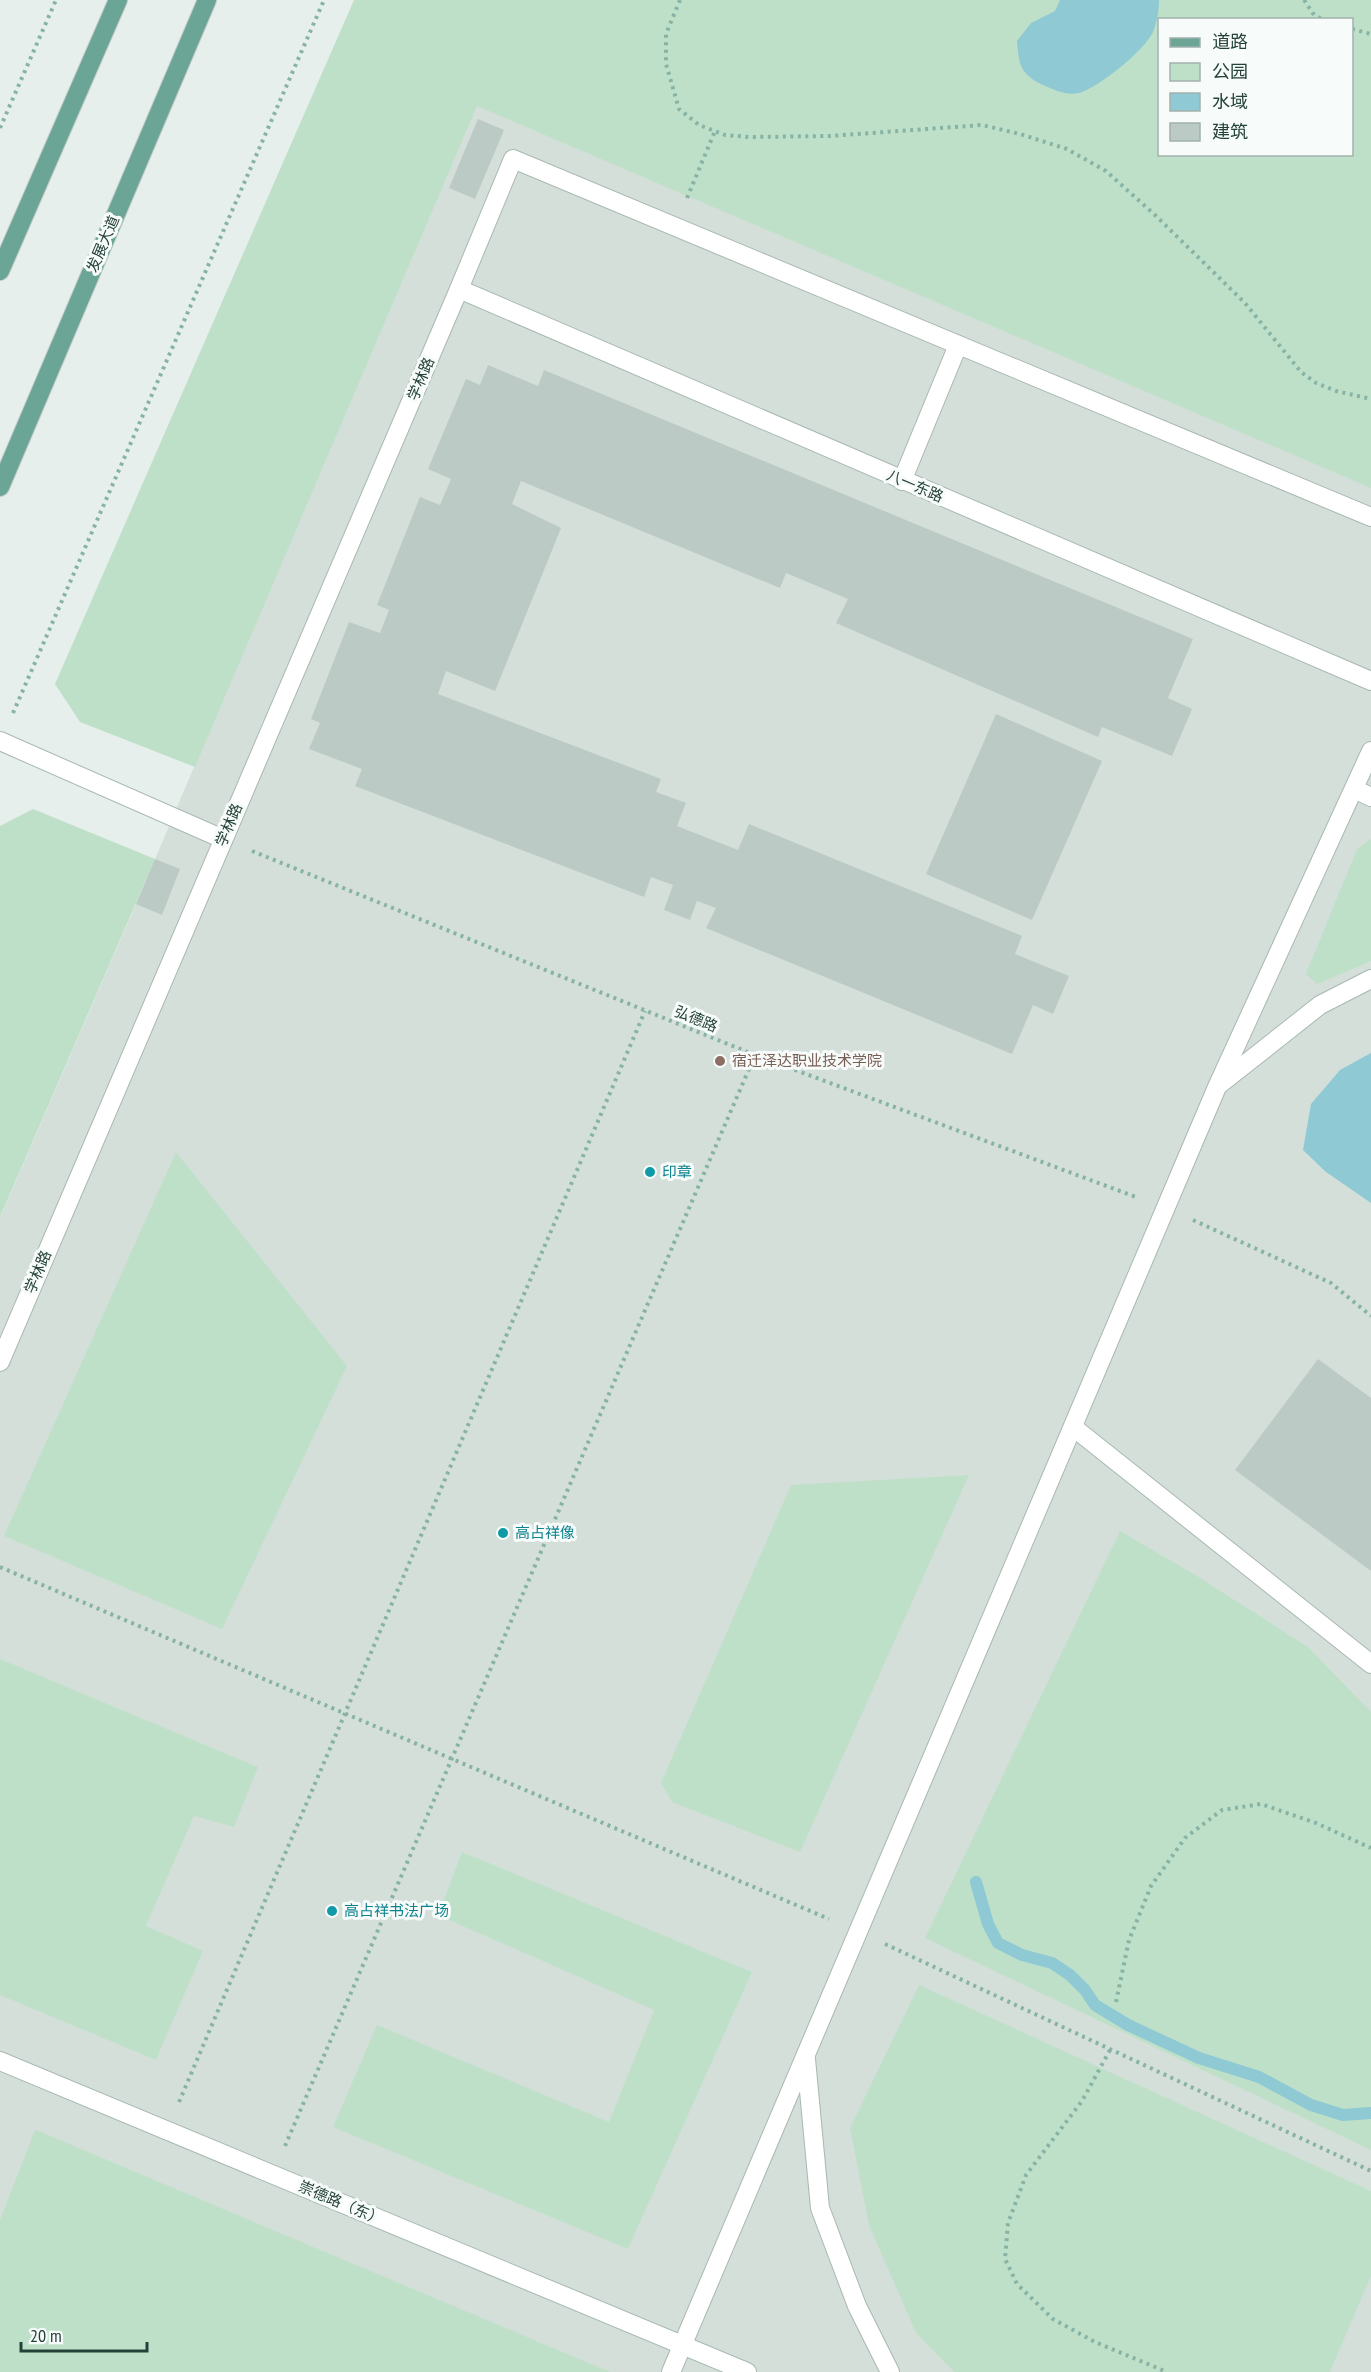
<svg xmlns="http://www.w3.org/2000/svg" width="1371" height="2372" viewBox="0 0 1371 2372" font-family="'PT Sans Narrow','Noto Sans SC',sans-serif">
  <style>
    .built { fill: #d4dfda; fill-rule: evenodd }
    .green { fill: #bfe0c8; fill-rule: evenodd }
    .water { fill: #8ec9d4 }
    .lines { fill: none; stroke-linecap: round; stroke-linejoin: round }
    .stream { stroke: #8ec9d4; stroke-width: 12 }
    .building { fill: #bbcac4 }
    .minor-casing { stroke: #a8b8b2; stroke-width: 20 }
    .major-casing { stroke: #c2cac8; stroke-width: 20 }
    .path { stroke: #86b3a5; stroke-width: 4; stroke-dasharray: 3 4.5; stroke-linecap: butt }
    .minor { stroke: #fff; stroke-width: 18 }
    .major { stroke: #6aa596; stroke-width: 18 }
    .education-dot { fill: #8d6e63; stroke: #f7fbf9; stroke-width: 2 }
    .culture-dot { fill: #0f9aa8; stroke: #f7fbf9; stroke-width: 2 }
    .labels { text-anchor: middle; stroke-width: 6; stroke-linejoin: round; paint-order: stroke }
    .street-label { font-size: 15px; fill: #24423a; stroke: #f7fbf9 }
    .education-label { font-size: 15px; fill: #785e54; stroke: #f7fbf9; text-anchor: start }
    .culture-label { font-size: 15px; fill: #0d838f; stroke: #f7fbf9; text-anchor: start }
  </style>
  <rect width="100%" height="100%" fill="#e6efeb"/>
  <path class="built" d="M 520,0 L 1371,0 L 1371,2372 L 0,2372 L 0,1218 L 136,904 L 431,207 ZM 1160,20 L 1352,20 L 1352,154 L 1160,154 Z"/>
  <g class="green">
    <path d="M 354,0 L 1371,0 L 1371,488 L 477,106 L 195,767 L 80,722 L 55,684 ZM 1160,20 L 1352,20 L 1352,154 L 1160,154 Z"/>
    <path d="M 33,809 L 155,859 L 0,1217 L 0,826 Z"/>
    <path d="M 1371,839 L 1371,961 L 1317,984 L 1306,974 L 1357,849 Z"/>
    <path d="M 176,1152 L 347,1366 L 222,1629 L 4,1536 Z"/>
    <path d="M 969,1475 L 800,1852 L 672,1802 L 661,1783 L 791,1485 Z"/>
    <path d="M 1120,1531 L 1197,1576 L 1308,1647 L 1371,1712 L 1371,2150 L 925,1938 Z"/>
    <path d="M 0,1659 L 258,1767 L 234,1827 L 194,1816 L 146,1926 L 203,1951 L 156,2060 L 0,1995 Z"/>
    <path d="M 462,1852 L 752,1972 L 628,2249 L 333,2127 L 377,2025 L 609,2122 L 654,2010 L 438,1915 Z"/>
    <path d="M 919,1985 L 1371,2191 L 1371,2276 L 1330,2372 L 954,2372 L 916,2333 L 869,2225 L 850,2128 Z"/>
    <path d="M 35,2130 L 36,2130 L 610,2372 L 0,2372 L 0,2220 Z"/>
  </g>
  <g class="water">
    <path d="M 1060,0 L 1159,0 C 1159,11 1157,22 1153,32 C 1145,50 1098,88 1079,93 C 1067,96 1054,90 1043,85 C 1020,74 1019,65 1017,41 L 1031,23 L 1055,11 Z"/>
    <path d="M 1371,1053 L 1371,1203 L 1326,1172 L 1303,1150 L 1311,1104 L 1340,1070 Z"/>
  </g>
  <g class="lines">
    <path class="stream" d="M 976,1882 L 988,1924 L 998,1943 L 1022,1955 L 1052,1963 L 1070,1975 L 1085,1990 L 1095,2005 L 1128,2025 L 1199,2058 L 1259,2077 L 1311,2105 L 1343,2115 L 1371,2113"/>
  </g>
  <g class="building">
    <path d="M 478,119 L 504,130 L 475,199 L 449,188 Z"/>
    <path d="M 488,365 L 538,386 L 544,370 L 1193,639 L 1168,698 L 1192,709 L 1172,756 L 1102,727 L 1098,737 L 836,623 L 848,599 L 786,573 L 780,588 L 521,481 L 512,504 L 561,528 L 495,691 L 446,671 L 438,694 L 661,779 L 656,792 L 686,803 L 677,826 L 738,850 L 749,824 L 1022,936 L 1015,954 L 1069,976 L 1053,1014 L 1033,1005 L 1012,1054 L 706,928 L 716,908 L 697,901 L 690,920 L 664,910 L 673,885 L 651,877 L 644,897 L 355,786 L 362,769 L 309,749 L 320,723 L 311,719 L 349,622 L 380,633 L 389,610 L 377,605 L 420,497 L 440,505 L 451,479 L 428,469 L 466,379 L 480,385 Z"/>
    <path d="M 996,714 L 1102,761 L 1032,920 L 926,874 Z"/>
    <path d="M 155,859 L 180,869 L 162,915 L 136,904 Z"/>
    <path d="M 1318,1359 L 1371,1398 L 1371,1571 L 1235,1470 Z"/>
  </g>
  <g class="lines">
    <defs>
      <g id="minor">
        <path d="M 459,289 L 1371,681"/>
        <path d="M 902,481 L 958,345"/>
        <path d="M 0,741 L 223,839"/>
        <path d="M 1354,789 L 1371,797"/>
        <path d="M 1220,1084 L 1320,1005 L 1371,979"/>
        <path d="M 0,1362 L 459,289 L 513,159 L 1371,517"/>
        <path d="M 1073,1427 L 1371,1664"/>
        <path d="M 806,2059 L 820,2208 L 857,2306 L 890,2372"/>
        <path d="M 0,2061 L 747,2372"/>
        <path d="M 671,2372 L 1217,1087 L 1371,751"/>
      </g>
      <g id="major">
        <path d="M 0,271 L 118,0"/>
        <path d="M 0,487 L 207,0"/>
      </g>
    </defs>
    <use href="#minor" class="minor-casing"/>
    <use href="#major" class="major-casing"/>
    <g class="path">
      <path d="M 680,0 L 666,34 L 666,64 L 679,109 L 699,125 L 725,135 L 749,137 L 830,136 L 982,125 L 1020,134 L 1067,149 L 1106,171 L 1156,216 L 1245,303 L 1301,372 L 1316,383 L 1336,391 L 1371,399"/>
      <path d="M 1304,0 L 1314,15 L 1324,20"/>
      <path d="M 1352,29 L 1371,34"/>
      <path d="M 0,128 L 56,0"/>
      <path d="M 687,198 L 715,131"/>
      <path d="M 13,713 L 324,0"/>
      <path d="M 252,851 L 755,1055 L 1136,1197"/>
      <path d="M 1193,1220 L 1331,1283 L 1371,1316"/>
      <path d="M 0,1567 L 829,1919"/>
      <path d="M 885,1944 L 1371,2171"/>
      <path d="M 1116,2002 L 1129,1940 L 1151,1886 L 1185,1838 L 1222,1810 L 1261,1804 L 1316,1823 L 1371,1848"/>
      <path d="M 1110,2050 L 1082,2101 L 1026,2175 L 1008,2223 L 1005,2259 L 1017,2284 L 1053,2319 L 1095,2342 L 1167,2372"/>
      <path d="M 179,2102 L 645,1011"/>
      <path d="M 285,2146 L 755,1055"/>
    </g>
    <use href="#minor" class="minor"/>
    <use href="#major" class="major"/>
  </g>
  <circle class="education-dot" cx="720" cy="1061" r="6"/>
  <g class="culture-dot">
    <circle cx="650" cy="1172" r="6"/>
    <circle cx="503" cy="1533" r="6"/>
    <circle cx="332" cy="1911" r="6"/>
  </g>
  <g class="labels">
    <g class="street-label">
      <text transform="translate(103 244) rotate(-67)" y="5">发展大道</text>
      <text transform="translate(421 379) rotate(-67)" y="5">学林路</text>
      <text transform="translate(915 486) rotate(23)" y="5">八一东路</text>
      <text transform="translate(229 825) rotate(-67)" y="5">学林路</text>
      <text transform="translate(696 1019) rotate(22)" y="5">弘德路</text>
      <text transform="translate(38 1272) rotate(-67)" y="5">学林路</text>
      <text transform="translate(341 2203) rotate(23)" y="5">崇德路（东）</text>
    </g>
    <g class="education-label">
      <text x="732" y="1066">宿迁泽达职业技术学院</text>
    </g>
    <g class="culture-label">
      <text x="662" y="1177">印章</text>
      <text x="515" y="1538">高占祥像</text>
      <text x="344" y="1916">高占祥书法广场</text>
    </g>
  </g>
  <rect x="1158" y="18" width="195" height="138" fill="#f7fbf9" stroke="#a3b1ad" stroke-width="1.5"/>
  <rect x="1170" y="38" width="30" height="9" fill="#6aa596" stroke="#a3b1ad" stroke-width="1.5"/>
  <text x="1212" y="48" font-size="18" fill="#24423a">道路</text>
  <rect x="1170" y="63" width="30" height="18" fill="#bfe0c8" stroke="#a3b1ad" stroke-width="1.5"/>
  <text x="1212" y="78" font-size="18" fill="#24423a">公园</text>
  <rect x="1170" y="93" width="30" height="18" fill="#8ec9d4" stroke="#a3b1ad" stroke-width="1.5"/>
  <text x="1212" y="108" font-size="18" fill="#24423a">水域</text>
  <rect x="1170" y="123" width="30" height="18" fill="#bbcac4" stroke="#a3b1ad" stroke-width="1.5"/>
  <text x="1212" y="138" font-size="18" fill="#24423a">建筑</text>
  <path d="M21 2342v9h126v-9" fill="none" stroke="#24423a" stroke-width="3"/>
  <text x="30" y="2342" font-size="18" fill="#24423a" stroke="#f7fbf9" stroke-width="4.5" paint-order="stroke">20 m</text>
</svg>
